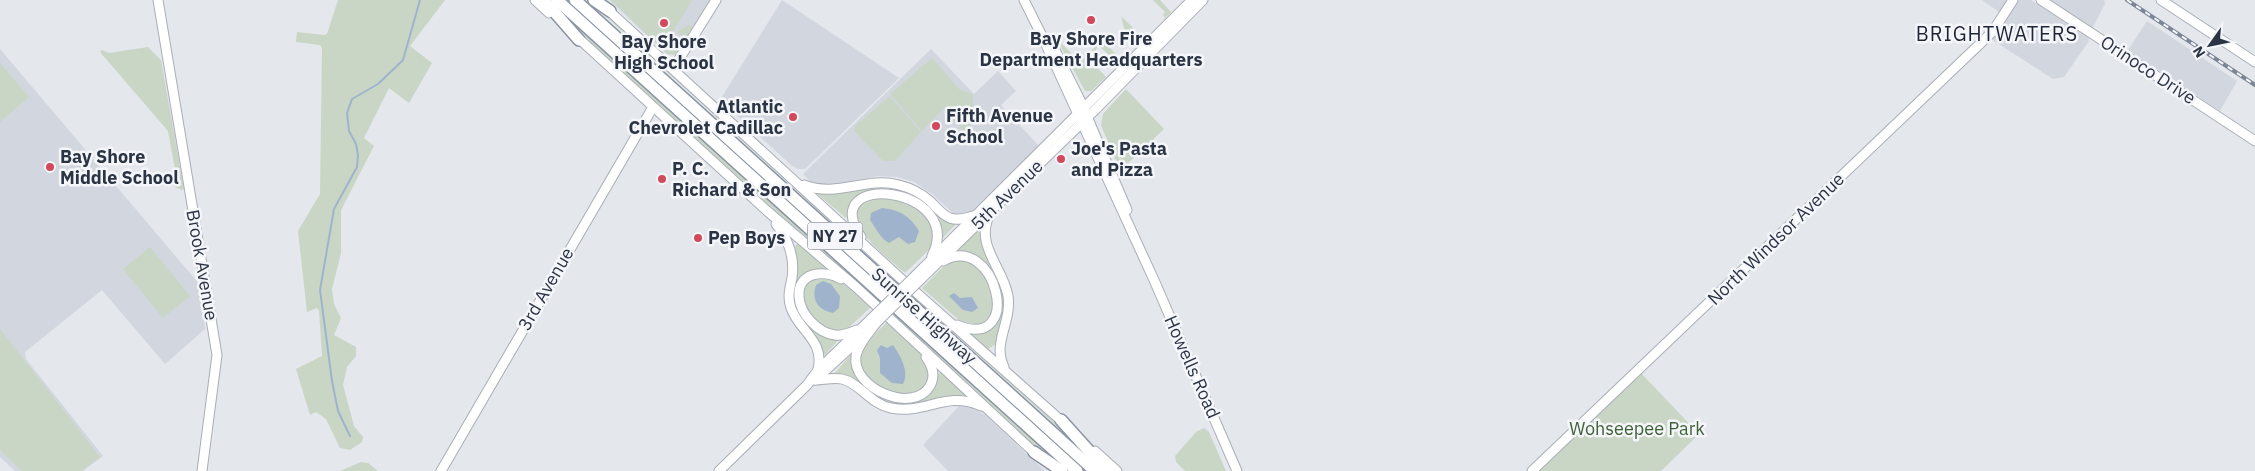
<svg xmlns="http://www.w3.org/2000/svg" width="2255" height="471" viewBox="0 0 2255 471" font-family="'IBM Plex Sans',sans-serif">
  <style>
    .built { fill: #d2d6de }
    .green { fill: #c9d6c5 }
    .water { fill: #9fb4cc }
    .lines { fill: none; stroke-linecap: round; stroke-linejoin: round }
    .stream { stroke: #9fb4cc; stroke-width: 2 }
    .secondary-casing { stroke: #a9aeb7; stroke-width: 11 }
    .highway-casing { stroke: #8b94a3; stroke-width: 14 }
    .secondary { stroke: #fff; stroke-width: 9 }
    .highway { stroke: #fff; stroke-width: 11 }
    .rail-casing { stroke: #7d8696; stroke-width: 4 }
    .rail { stroke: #f4f6f9; stroke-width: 2; stroke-dasharray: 5.5; stroke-linecap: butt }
    .secondary-bridge-casing { stroke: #a9aeb7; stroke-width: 11; stroke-linecap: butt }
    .secondary-bridge { stroke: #fff; stroke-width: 9 }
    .poi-dot { fill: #d1495b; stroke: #f4f6f9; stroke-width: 2 }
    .labels { text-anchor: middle; stroke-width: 5; stroke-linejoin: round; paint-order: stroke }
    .shield { fill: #f4f6f9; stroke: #676e7b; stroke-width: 1 }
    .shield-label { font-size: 16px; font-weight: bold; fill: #2b3445 }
    .poi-label { font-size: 18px; font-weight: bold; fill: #2b3445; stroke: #f4f6f9; text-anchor: start }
    .street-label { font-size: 18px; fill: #2b3445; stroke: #f4f6f9 }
    .park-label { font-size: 18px; fill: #3f6138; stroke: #f4f6f9 }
    .quarter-label { font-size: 20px; letter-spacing: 1px; fill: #1d2536; stroke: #f4f6f9 }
  </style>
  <rect width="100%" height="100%" fill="#e4e7ec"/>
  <g class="built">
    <path d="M 609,0 L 710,0 L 676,55 L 667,54 Z"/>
    <path d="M 782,0 L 899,78 L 805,169 L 798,169 L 791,165 L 720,100 Z"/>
    <path d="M 1982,0 L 2008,0 L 1999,12 Z"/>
    <path d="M 2017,0 L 2031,0 L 2088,37 L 2089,41 L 2064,77 L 2053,79 L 1994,41 L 1993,39 Z"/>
    <path d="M 2048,0 L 2104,0 L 2105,4 L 2092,29 Z"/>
    <path d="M 2147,21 L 2237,81 L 2220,111 L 2128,50 Z"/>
    <path d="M 0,49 L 200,285 L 205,329 L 165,364 L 102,290 L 25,352 L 26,359 L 103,456 L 83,471 L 15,471 L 0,457 Z"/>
    <path d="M 931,49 L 974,94 L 998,71 L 1016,91 L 1001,105 L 1039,146 L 970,213 L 954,214 L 932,194 L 914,182 L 897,177 L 878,176 L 832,185 L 812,183 L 803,174 Z"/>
    <path d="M 959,406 L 972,408 L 985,415 L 1045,471 L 948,471 L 923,445 Z"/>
  </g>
  <g class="green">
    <path d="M 338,0 L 445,0 L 410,46 L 432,63 L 409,103 L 389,88 L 364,138 L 374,146 L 341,210 L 341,253 L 332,289 L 334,304 L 341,318 L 334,335 L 356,347 L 356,356 L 347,367 L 343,385 L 354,426 L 363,437 L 362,442 L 350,450 L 340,448 L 326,419 L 316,412 L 310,415 L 296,369 L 322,356 L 319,311 L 317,308 L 307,312 L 298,231 L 320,194 L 322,48 L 320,45 L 296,42 L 297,32 L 324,35 L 327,34 Z"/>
    <path d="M 611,0 L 692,0 L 671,35 L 674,38 L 669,47 L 674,50 L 682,36 L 678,31 L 689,25 L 692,27 L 676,55 L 667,54 Z"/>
    <path d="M 1153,0 L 1160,0 L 1171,12 L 1165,18 L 1163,15 L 1165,12 Z"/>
    <path d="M 589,1 L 608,14 L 997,365 L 1063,428 L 1061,430 Z"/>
    <path d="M 1121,16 L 1141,36 L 1145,33 L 1148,35 L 1137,46 L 1126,35 Z"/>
    <path d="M 579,29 L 1008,417 L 1053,458 L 1051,459 L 1021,434 L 808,238 L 805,238 L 598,51 Z"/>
    <path d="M 1104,38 L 1109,40 L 1106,44 L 1120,58 L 1123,55 L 1125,58 L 1119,64 L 1098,45 L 1094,55 L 1090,60 L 1106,77 L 1091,91 L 1085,91 L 1073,69 Z"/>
    <path d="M 1057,39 L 1074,56 L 1069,63 Z"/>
    <path d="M 148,47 L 161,60 L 184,189 L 182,190 L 175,187 L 168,178 L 175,169 L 168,131 L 100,52 L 102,50 L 109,53 Z"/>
    <path d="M 932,58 L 960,90 L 973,94 L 973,107 L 980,116 L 964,131 L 957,123 L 950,120 L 951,114 L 945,107 L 922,131 L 890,94 Z"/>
    <path d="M 0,63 L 29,97 L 0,122 Z"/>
    <path d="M 1126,89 L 1164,129 L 1123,168 L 1118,166 L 1101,125 L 1103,114 Z"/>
    <path d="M 890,96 L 921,132 L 895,161 L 883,161 L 854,131 L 855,126 Z"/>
    <path d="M 885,186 L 908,190 L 956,224 L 940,241 C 939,232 938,224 933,215 C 920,195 882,179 860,196 C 852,202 852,212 846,218 L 815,192 Z"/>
    <path d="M 879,195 L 918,206 L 935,229 L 930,249 L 905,273 C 892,261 839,223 861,203 C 865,199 874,197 879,195 Z"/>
    <path d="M 980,224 L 1003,289 L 1006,304 L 1004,318 L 996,344 L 988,349 L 967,331 L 991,327 C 995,322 1000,317 1001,311 C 1006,283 984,255 957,252 L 956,249 Z"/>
    <path d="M 799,243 L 833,271 C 820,269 812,271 802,280 L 802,313 L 841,337 L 825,355 L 823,355 L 818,340 L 796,310 L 793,298 L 797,261 L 795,246 Z"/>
    <path d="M 150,247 L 190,296 L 163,318 L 123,269 Z"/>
    <path d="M 964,258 L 982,270 L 992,288 L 995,311 L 989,319 L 980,325 L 960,321 L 922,288 L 948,262 Z"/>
    <path d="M 819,275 L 838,279 L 871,307 L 846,330 C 818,339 783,288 819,275 Z"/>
    <path d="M 887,322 L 926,358 L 931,374 C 929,379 926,388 921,391 C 899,405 868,382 858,362 L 863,346 Z"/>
    <path d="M 0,329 L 100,457 L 81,471 L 22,471 L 0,450 Z"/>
    <path d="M 854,351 L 859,376 L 901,400 L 931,391 L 936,383 L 938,374 L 942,372 L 970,397 C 944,394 921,408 896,404 C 870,400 861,378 834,374 Z"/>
    <path d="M 1638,370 L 1699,434 L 1661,471 L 1532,471 Z"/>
    <path d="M 1204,428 L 1209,432 L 1226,471 L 1185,471 L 1176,462 L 1175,456 L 1196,432 Z"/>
    <path d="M 361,462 L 368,463 L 378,471 L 340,471 Z"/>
  </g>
  <g class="water">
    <path d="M 882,208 C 900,210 910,216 919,231 L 915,242 L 908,244 L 899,237 L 889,243 C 880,238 876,228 870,220 L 871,213 Z"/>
    <path d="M 823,281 L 831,284 L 840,296 L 839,308 L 833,313 C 818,310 811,300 816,285 Z"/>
    <path d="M 954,293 L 960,298 L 972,297 L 978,308 L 972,312 L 963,310 L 949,296 Z"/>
    <path d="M 881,345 L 887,348 L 893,345 C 900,355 910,372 903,384 L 892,383 L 880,373 L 880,358 L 877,350 Z"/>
  </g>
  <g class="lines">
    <path class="stream" d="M 350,436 L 338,411 L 332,381 L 320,290 L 334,209 L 357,167 L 358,155 L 356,144 L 349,131 L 347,113 L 352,99 L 378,84 L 403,60 L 420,0"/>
    <defs>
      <g id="secondary">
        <path d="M 158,0 L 217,355 L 202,471"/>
        <path d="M 535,0 L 549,13"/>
        <path d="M 1024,0 L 1043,38 L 1154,280 L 1237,471"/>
        <path d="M 2041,0 L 2255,141"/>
        <path d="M 2161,0 L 2255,62"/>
        <path d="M 606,8 L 910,287 L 1065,424"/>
        <path d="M 576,36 L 766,210 L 856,287 L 1038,456"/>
        <path d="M 1050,40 L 1080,100 L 1127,210"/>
        <path d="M 673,69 L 716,0"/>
        <path d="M 804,185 C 838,198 866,176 899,185 C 911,188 921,193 930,201 C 936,207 942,215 950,218 C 958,221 966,218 973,216"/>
        <path d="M 990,214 C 974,245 1003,267 1008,296 C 1012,322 992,343 1004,367"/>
        <path d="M 776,224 C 789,240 795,257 792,278 C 790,288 787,297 791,308 C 799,331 825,341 818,369"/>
        <path d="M 861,237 C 815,169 967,186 932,256"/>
        <path d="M 943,261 C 996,230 1026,353 957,325"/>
        <path d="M 916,275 L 1192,0"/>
        <path d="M 841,279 C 824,269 797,272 799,297 C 800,314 818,333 835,335 C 843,336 850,333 857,330"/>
        <path d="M 921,279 L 1095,110 L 1203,0"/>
        <path d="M 876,323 C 869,333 858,344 856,356 C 851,388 913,415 930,386 C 936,375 932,366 926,357"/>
        <path d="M 815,380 C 823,380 833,377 842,379 C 860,383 870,404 891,408 C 925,415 946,390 981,406"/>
        <path d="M 815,380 L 861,338"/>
        <path d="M 1095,451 L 1117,471"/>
        <path d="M 441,471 L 653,107"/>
        <path d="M 719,471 L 807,385 L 818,370 L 871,319"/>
        <path d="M 1532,471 L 1984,40 L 1993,31 L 2013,0"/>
      </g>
      <g id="highway">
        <path d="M 544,0 L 579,40"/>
        <path d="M 557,0 L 1077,471"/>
        <path d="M 575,0 L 1095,471"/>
        <path d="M 594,0 L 610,11"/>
        <path d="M 1061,420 L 1107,471"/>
        <path d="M 1034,452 L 1062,471"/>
      </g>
    </defs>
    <use href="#secondary" class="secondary-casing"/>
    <use href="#highway" class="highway-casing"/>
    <use href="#secondary" class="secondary"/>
    <use href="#highway" class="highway"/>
    <defs>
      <path id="rail" d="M 2127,0 L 2255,85"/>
    </defs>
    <use href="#rail" class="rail-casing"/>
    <use href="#rail" class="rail"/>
    <defs>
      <g id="secondary-bridge">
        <path d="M 871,319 L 916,275"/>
        <path d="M 876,323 L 921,279"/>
      </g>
    </defs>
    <use href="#secondary-bridge" class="secondary-bridge-casing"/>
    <use href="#secondary-bridge" class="secondary-bridge"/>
  </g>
  <g class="poi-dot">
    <circle cx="1091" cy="20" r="5"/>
    <circle cx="664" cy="23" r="5"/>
    <circle cx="793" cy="117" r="5"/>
    <circle cx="936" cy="126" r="5"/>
    <circle cx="1061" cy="159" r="5"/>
    <circle cx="50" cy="167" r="5"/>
    <circle cx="662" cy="179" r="5"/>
    <circle cx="698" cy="238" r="5"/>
  </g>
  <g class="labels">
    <rect class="shield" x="807.5" y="222.5" width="55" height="27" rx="4"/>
    <g class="shield-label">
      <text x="835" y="242">NY 27</text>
    </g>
    <g class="poi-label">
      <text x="1091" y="45" text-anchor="middle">Bay Shore Fire<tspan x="1091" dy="21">Department Headquarters</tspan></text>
      <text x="664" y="48" text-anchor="middle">Bay Shore<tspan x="664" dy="21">High School</tspan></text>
      <text x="783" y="113" text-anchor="end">Atlantic<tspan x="783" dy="21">Chevrolet Cadillac</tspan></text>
      <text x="946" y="122">Fifth Avenue<tspan x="946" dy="21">School</tspan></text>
      <text x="1071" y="155">Joe's Pasta<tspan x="1071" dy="21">and Pizza</tspan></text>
      <text x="60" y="163">Bay Shore<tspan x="60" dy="21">Middle School</tspan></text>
      <text x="672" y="175">P. C.<tspan x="672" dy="21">Richard &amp; Son</tspan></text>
      <text x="708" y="244">Pep Boys</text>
    </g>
    <g class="street-label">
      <text transform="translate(2148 70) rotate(33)" y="6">Orinoco Drive</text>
      <text transform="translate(1007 195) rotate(-44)" y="6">5th Avenue</text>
      <text transform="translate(1776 239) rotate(-44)" y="6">North Windsor Avenue</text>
      <text transform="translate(202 265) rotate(80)" y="6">Brook Avenue</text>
      <text transform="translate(546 289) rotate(-60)" y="6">3rd Avenue</text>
      <text transform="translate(924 316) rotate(42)" y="6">Sunrise Highway</text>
      <text transform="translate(1192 367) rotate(66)" y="6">Howells Road</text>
    </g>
    <g class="park-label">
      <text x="1637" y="435">Wohseepee Park</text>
    </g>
    <g class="quarter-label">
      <text x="1997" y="41">BRIGHTWATERS</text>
    </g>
  </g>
  <g transform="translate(2210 45) rotate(237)" stroke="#f4f6f9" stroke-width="4" paint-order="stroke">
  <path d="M0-4L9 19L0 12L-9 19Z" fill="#2b3445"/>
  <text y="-8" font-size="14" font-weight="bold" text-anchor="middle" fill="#2b3445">N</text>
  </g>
</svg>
